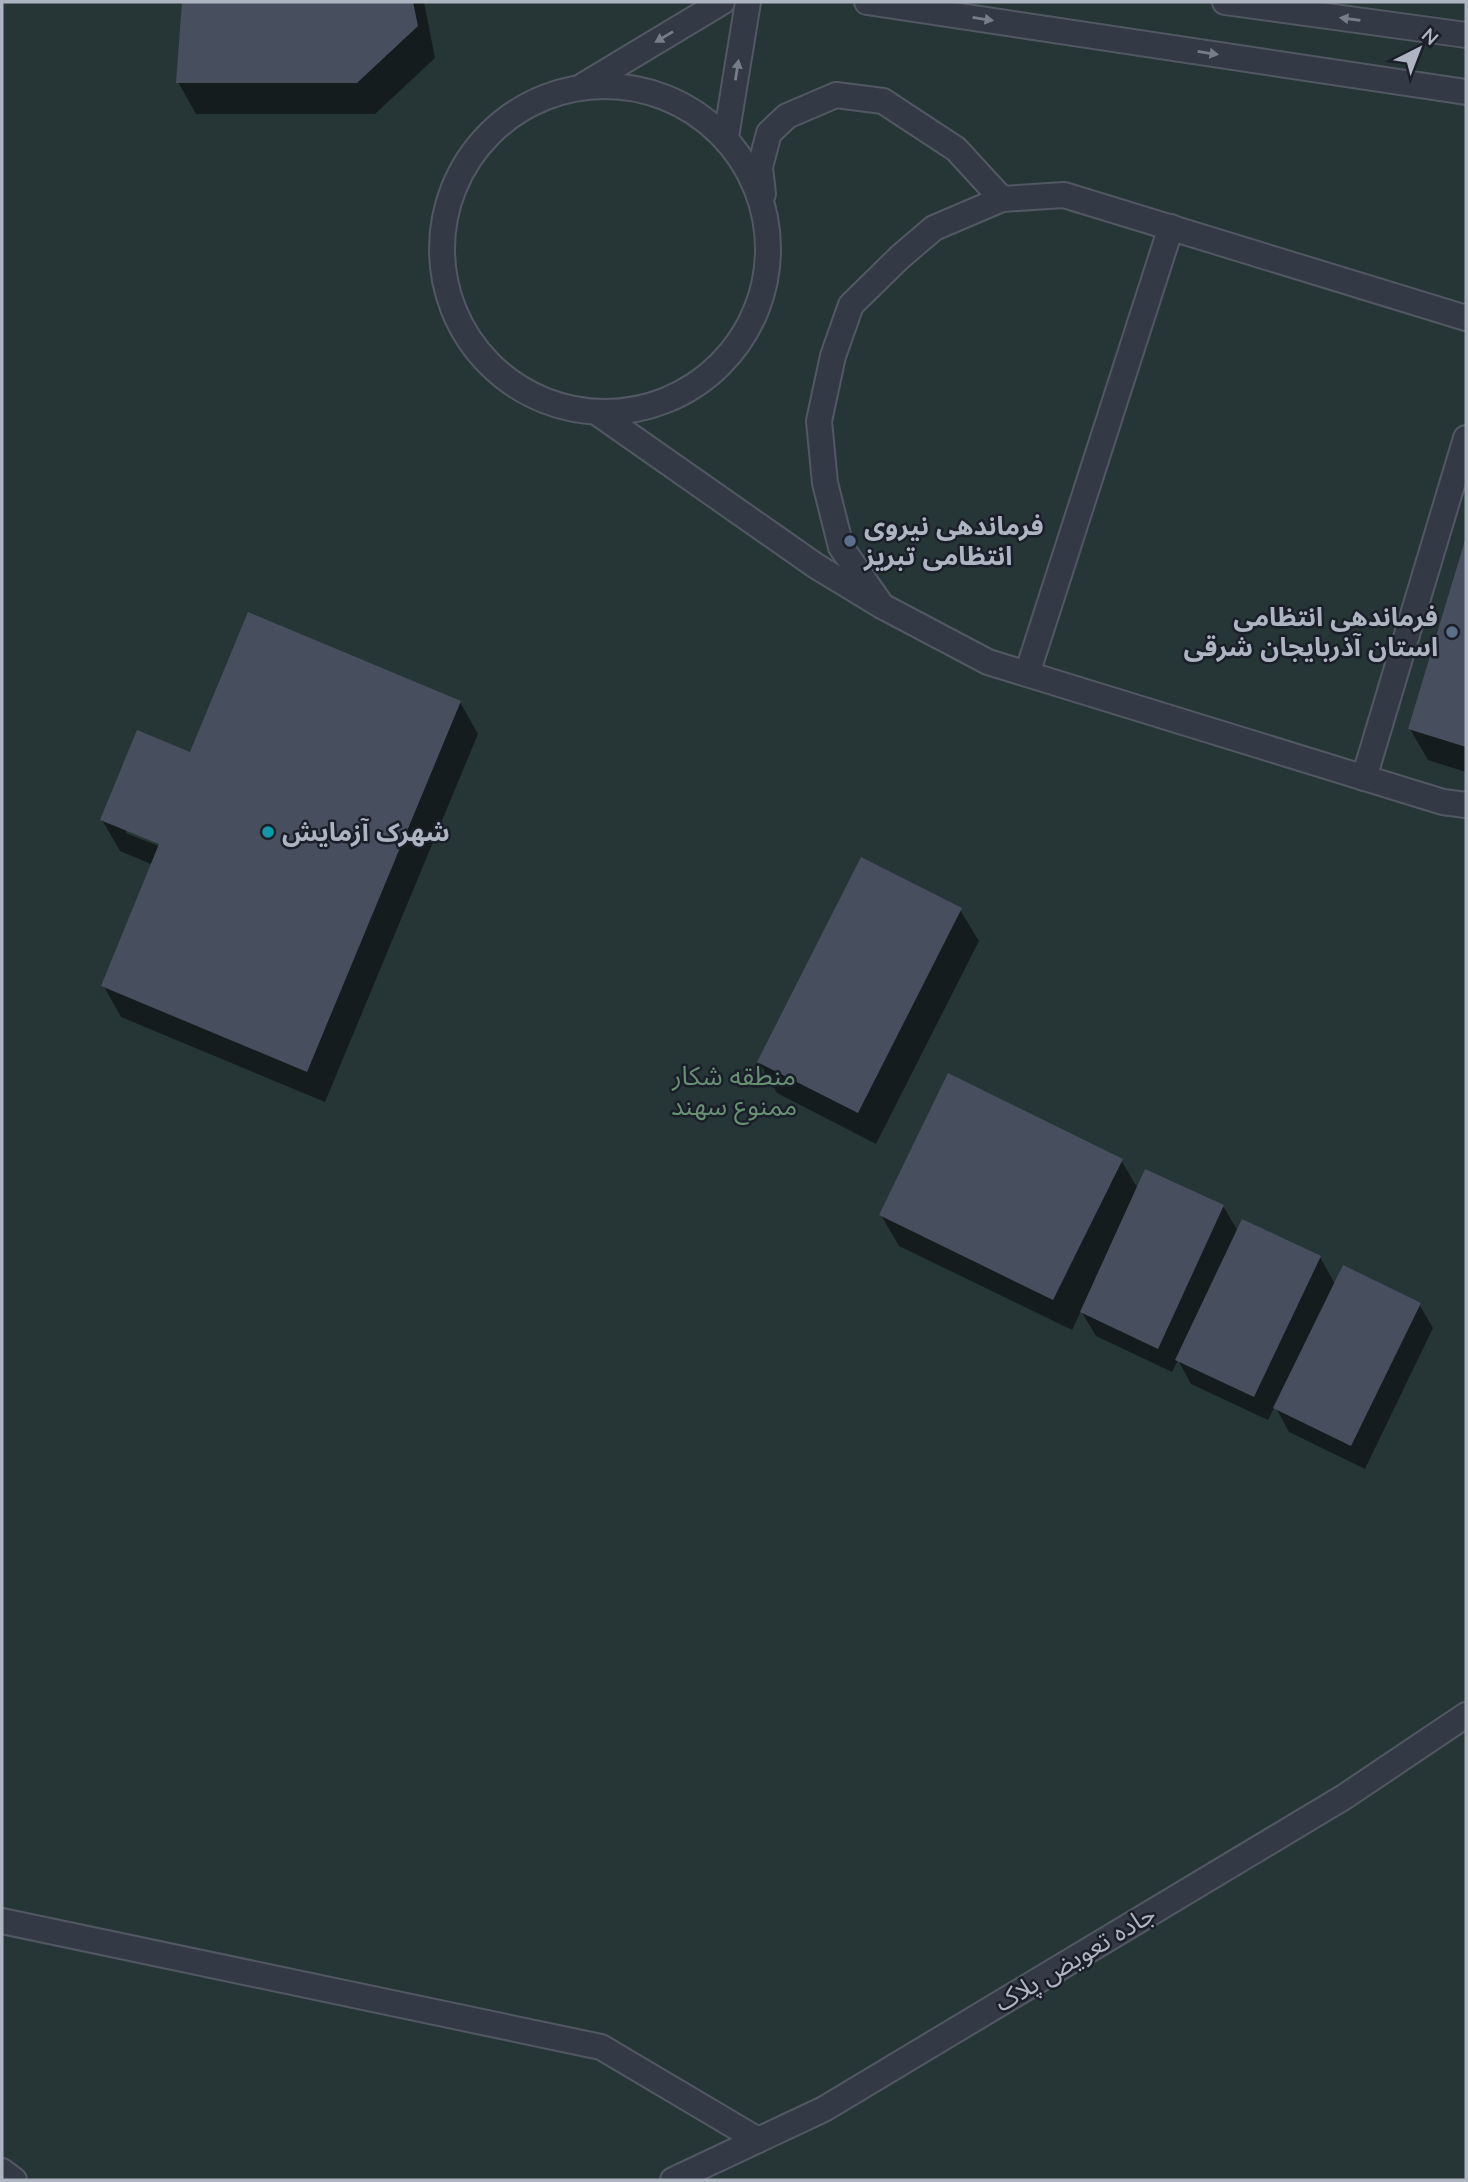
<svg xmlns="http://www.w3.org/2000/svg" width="1468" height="2182" viewBox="0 0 1468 2182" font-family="Mulish,'Noto Sans Arabic',sans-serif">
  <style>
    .green { fill: #263637 }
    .shadow { fill: #0007; fill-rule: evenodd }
    .building { fill: #474f5e }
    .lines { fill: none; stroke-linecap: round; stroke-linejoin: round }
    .service-casing { stroke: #525863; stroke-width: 28 }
    .service { stroke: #343a45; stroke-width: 24 }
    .oneway { fill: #777e8a }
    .service-dot { fill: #5c6f8a; stroke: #1a1f29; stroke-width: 2.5 }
    .culture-dot { fill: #0f9aa8; stroke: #1a1f29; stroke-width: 2.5 }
    .labels { text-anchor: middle; stroke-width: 5; stroke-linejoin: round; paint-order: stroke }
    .poi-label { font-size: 26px; font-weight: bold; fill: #aeb5c2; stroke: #1a1f29; text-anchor: start }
    .park-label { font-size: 26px; fill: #689073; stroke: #1a1f29 }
    .street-label { font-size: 26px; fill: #aeb5c2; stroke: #1a1f29 }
  </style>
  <rect width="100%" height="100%" fill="#212834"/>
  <rect class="green" x="2" y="2" width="1464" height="2178"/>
  <g class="shadow">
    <path d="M 183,2 L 424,2 L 435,58 L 375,114 L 196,114 L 178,82 Z"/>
    <path d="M 1466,541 L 1466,772 L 1428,760 L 1410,729 Z"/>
    <path d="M 460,702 L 478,734 L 325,1102 L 121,1017 L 103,985 L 153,865 L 120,851 L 102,820 L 191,754 ZM 126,829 L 168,846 L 166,849 L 126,833 Z"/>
    <path d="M 960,910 L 979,941 L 876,1144 L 777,1093 L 759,1062 Z"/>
    <path d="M 1121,1160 L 1138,1189 L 1223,1206 L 1238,1231 L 1320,1257 L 1335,1284 L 1419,1304 L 1433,1328 L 1365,1469 L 1289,1432 L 1275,1406 L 1268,1420 L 1191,1384 L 1178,1360 L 1172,1372 L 1096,1336 L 1081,1311 L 1072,1330 L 899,1246 L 881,1215 Z"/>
  </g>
  <g class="building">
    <path d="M 182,2 L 413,2 L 418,26 L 357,83 L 176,83 Z"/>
    <path d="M 1466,537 L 1466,747 L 1408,729 Z"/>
    <path d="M 248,612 L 461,701 L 307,1072 L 101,986 L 159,844 L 100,820 L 137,730 L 190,752 Z"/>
    <path d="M 861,857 L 962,908 L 858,1113 L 757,1062 Z"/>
    <path d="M 948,1073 L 1123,1159 L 1053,1300 L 879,1215 Z"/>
    <path d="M 1145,1169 L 1224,1205 L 1158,1349 L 1080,1312 Z"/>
    <path d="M 1242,1219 L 1321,1256 L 1254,1397 L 1175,1360 Z"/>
    <path d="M 1343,1265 L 1421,1303 L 1351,1446 L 1273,1408 Z"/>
  </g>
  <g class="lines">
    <defs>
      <g id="service">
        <path d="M 867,2 L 1466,92"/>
        <path d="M 1225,2 L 1466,35"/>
        <path d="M 584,85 L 722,2"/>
        <circle cx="605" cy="249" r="163"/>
        <path d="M 726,137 L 748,2"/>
        <path d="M 763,194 L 760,167 L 769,133 L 787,116 L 836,95 L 883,101 L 956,149 L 1002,199"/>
        <path d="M 599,414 L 816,566 L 882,606 L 988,662 L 1443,802 L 1466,805"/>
        <path d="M 882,606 L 841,547 L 825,483 L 819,421 L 833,356 L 851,305 L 900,257 L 934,228 L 1002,199 L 1064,195 L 1466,318"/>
        <path d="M 1027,674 L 1171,227"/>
        <path d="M 1364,778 L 1466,438"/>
        <path d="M 2,1921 L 601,2047 L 758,2140"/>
        <path d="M 2,2171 L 14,2180"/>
        <path d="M 673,2180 L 824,2109 L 1344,1797 L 1466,1715"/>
      </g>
    </defs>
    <use href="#service" class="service-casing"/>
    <use href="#service" class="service"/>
  </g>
  <defs><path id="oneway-solid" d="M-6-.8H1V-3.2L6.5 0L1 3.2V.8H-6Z" transform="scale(1.75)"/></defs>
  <g class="oneway">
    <use href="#oneway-solid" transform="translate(983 19) rotate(9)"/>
    <use href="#oneway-solid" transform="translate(1350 19) rotate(-172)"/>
    <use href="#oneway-solid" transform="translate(664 37) rotate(149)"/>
    <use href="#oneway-solid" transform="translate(1208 53) rotate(9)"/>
    <use href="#oneway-solid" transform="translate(737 70) rotate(-81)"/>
  </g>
  <g class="service-dot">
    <circle cx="850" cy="541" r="7"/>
    <circle cx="1452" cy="632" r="7"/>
  </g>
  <circle class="culture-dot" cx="268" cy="832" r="7"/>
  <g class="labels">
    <g class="poi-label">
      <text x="864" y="535">فرماندهی نیروی<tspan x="864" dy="30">انتظامی تبریز</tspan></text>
      <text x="1438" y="626" text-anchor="end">فرماندهی انتظامی<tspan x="1438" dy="30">استان آذربایجان شرقی</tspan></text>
      <text x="282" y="841">شهرک آزمایش</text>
    </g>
    <g class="park-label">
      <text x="734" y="1085">منطقه شکار<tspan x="734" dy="30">ممنوع سهند</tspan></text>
    </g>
    <g class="street-label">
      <text transform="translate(1075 1958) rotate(-31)" y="9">جاده تعویض پلاک</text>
    </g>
  </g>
  <rect width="1468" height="2182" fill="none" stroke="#aeb5c2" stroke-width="7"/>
  <g transform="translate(1419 49) rotate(42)" stroke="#1a1f29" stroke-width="5" paint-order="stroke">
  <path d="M0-5L12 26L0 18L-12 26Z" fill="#aeb5c2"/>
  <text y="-10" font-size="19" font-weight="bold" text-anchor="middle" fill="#aeb5c2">N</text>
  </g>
</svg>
